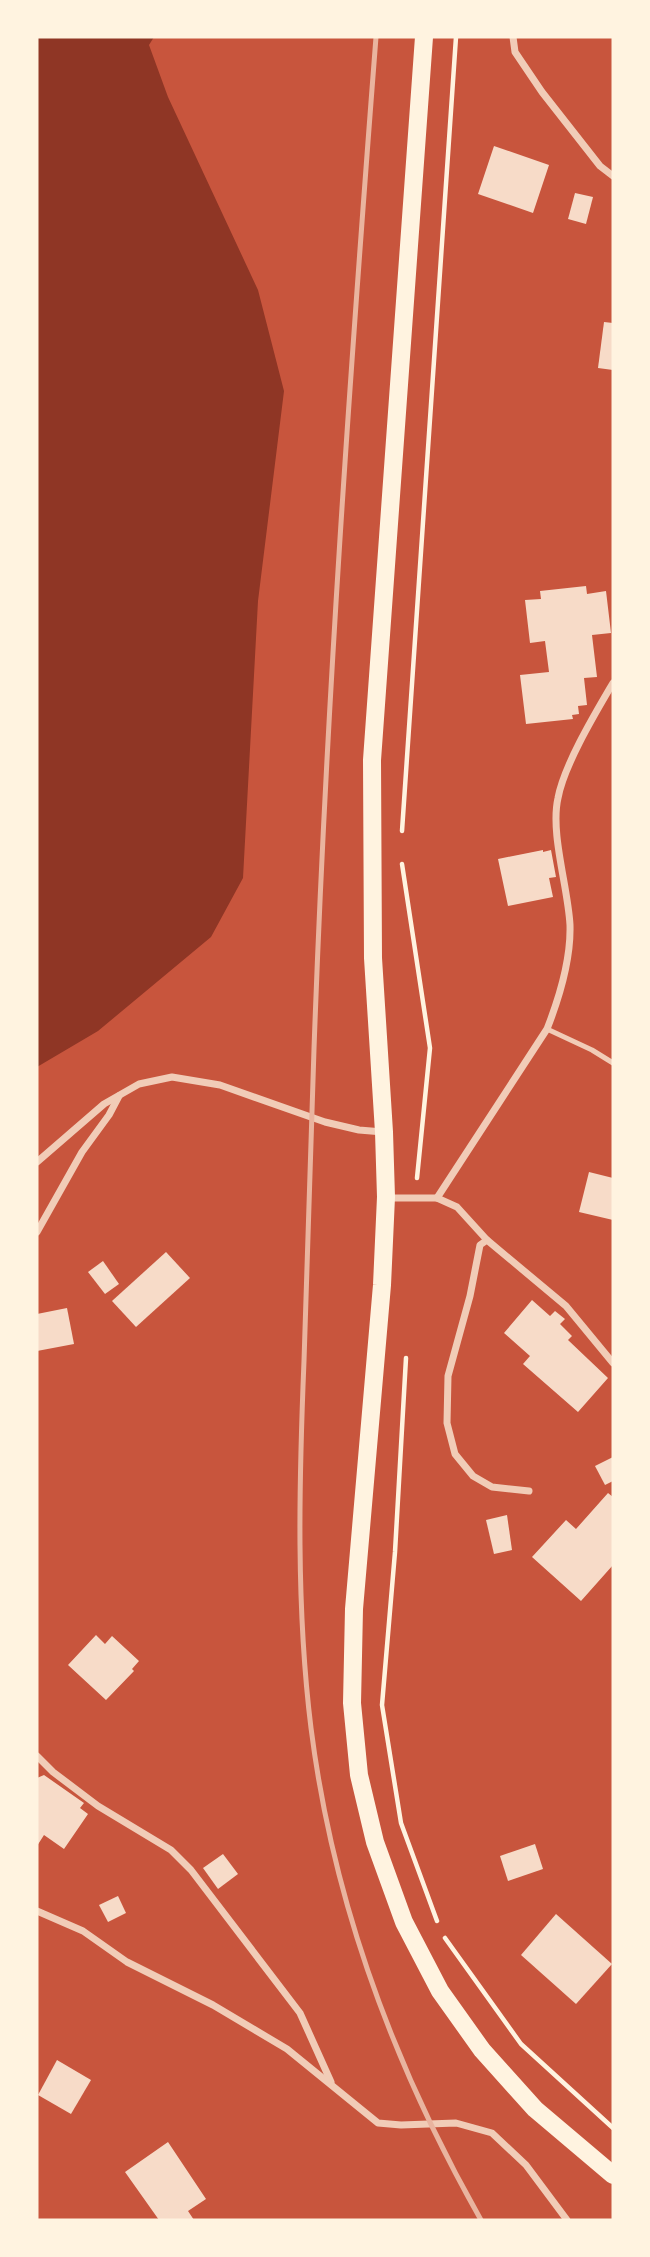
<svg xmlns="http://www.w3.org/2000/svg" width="650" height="2257" viewBox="0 0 650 2257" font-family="'IBM Plex Serif',serif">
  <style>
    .water { fill: #8f3625 }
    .building { fill: #f7dbc8 }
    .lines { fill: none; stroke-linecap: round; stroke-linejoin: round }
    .path { stroke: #fff3e0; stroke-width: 4.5 }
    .service { stroke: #f1ccb7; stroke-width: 5 }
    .minor { stroke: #f1ccb7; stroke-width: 7 }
    .primary { stroke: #fff3e0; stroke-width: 18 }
    .rail { stroke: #e9b49f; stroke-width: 5 }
  </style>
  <rect width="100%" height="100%" fill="#c8553d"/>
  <path class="water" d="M 37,37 L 154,37 L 149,45 L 168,97 L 258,290 L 284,391 L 258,601 L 243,878 L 211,937 L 98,1031 L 37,1067 Z"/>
  <g class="building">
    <path d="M 494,146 L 549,165 L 533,213 L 478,194 Z"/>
    <path d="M 575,193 L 593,197 L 586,224 L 568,219 Z"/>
    <path d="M 604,322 L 613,323 L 613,370 L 598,368 Z"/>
    <path d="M 586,586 L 587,594 L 606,591 L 611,633 L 592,635 L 597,677 L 584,678 L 587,705 L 578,706 L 579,714 L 572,715 L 573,719 L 526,724 L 520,675 L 549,672 L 545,641 L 530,643 L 525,600 L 541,599 L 540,591 Z"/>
    <path d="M 543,850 L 543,852 L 551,850 L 556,877 L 549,878 L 553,897 L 508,906 L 498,859 Z"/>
    <path d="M 589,1172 L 613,1178 L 613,1220 L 579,1212 Z"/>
    <path d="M 166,1252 L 190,1278 L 136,1327 L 112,1301 Z"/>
    <path d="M 103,1261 L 119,1284 L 105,1294 L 88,1272 Z"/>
    <path d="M 532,1300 L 550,1316 L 555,1311 L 565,1319 L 560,1324 L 572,1336 L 568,1340 L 608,1378 L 578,1412 L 523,1364 L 530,1356 L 504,1333 Z"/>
    <path d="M 67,1308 L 74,1344 L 37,1351 L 37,1314 Z"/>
    <path d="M 613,1457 L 613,1481 L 605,1485 L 595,1466 Z"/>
    <path d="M 608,1493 L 613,1497 L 613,1565 L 581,1601 L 532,1557 L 566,1520 L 576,1529 Z"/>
    <path d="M 507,1515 L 512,1550 L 494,1554 L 486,1520 Z"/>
    <path d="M 96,1635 L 105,1644 L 112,1636 L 139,1661 L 132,1669 L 134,1671 L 106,1700 L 68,1665 Z"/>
    <path d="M 44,1775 L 84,1803 L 80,1808 L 88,1814 L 64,1849 L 44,1835 L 37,1846 L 37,1778 Z"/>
    <path d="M 535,1844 L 543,1869 L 508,1881 L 500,1856 Z"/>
    <path d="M 223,1854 L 238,1874 L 218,1889 L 203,1868 Z"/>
    <path d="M 118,1896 L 126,1913 L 108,1922 L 99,1905 Z"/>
    <path d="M 556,1914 L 612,1964 L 576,2004 L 521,1955 Z"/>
    <path d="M 57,2060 L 91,2080 L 71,2114 L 38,2095 Z"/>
    <path d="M 168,2142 L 206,2199 L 188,2211 L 194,2220 L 159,2220 L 125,2172 Z"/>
  </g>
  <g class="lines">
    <g class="path">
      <path d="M 402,831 L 456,37"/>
      <path d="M 402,864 L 430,1048 L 417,1178"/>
      <path d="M 406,1358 L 395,1552 L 382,1705 L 401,1823 L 437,1921"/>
      <path d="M 445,1938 L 521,2044 L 613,2128"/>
    </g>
    <path class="service" d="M 547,1029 L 592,1050 L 613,1063"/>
    <g class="minor">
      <path d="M 513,37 L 515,52 L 542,92 L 600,166 L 613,176"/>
      <path d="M 37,1162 L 104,1104 L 139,1084 L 172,1077 L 220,1085 L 325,1122 L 359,1130 L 383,1132"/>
      <path d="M 386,1198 L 437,1198 L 457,1207 L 487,1240 L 566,1306 L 613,1363"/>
      <path d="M 437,1198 L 547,1029 C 560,996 571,960 570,925 C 568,887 550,833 558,798 C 564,765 596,712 613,683"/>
      <path d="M 37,1232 L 82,1152 L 109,1115 L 119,1096"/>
      <path d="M 487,1240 L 480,1245 L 470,1296 L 448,1376 L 447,1423 L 455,1454 L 473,1476 L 492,1487 L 529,1491"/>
      <path d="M 37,1756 L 53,1772 L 98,1806 L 171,1850 L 191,1870 L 300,2013 L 331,2082"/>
      <path d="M 37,1911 L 83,1931 L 127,1962 L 213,2005 L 287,2049 L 378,2123 L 401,2125 L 456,2123 L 492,2133 L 526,2165 L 567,2220"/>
    </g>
    <path class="primary" d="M 424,37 L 372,760 L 373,958 L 384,1132 L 386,1197 L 382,1285 L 354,1609 L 352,1703 L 359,1775 L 375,1842 L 404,1922 L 440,1991 L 482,2050 L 535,2109 L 613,2175"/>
    <path class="rail" d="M 376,37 C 350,374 326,711 314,1049 C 311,1153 307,1257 304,1361 C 299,1483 296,1607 311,1728 C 333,1902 395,2068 481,2220"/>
  </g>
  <rect width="650" height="2257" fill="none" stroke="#fff3e0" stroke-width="77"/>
</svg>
